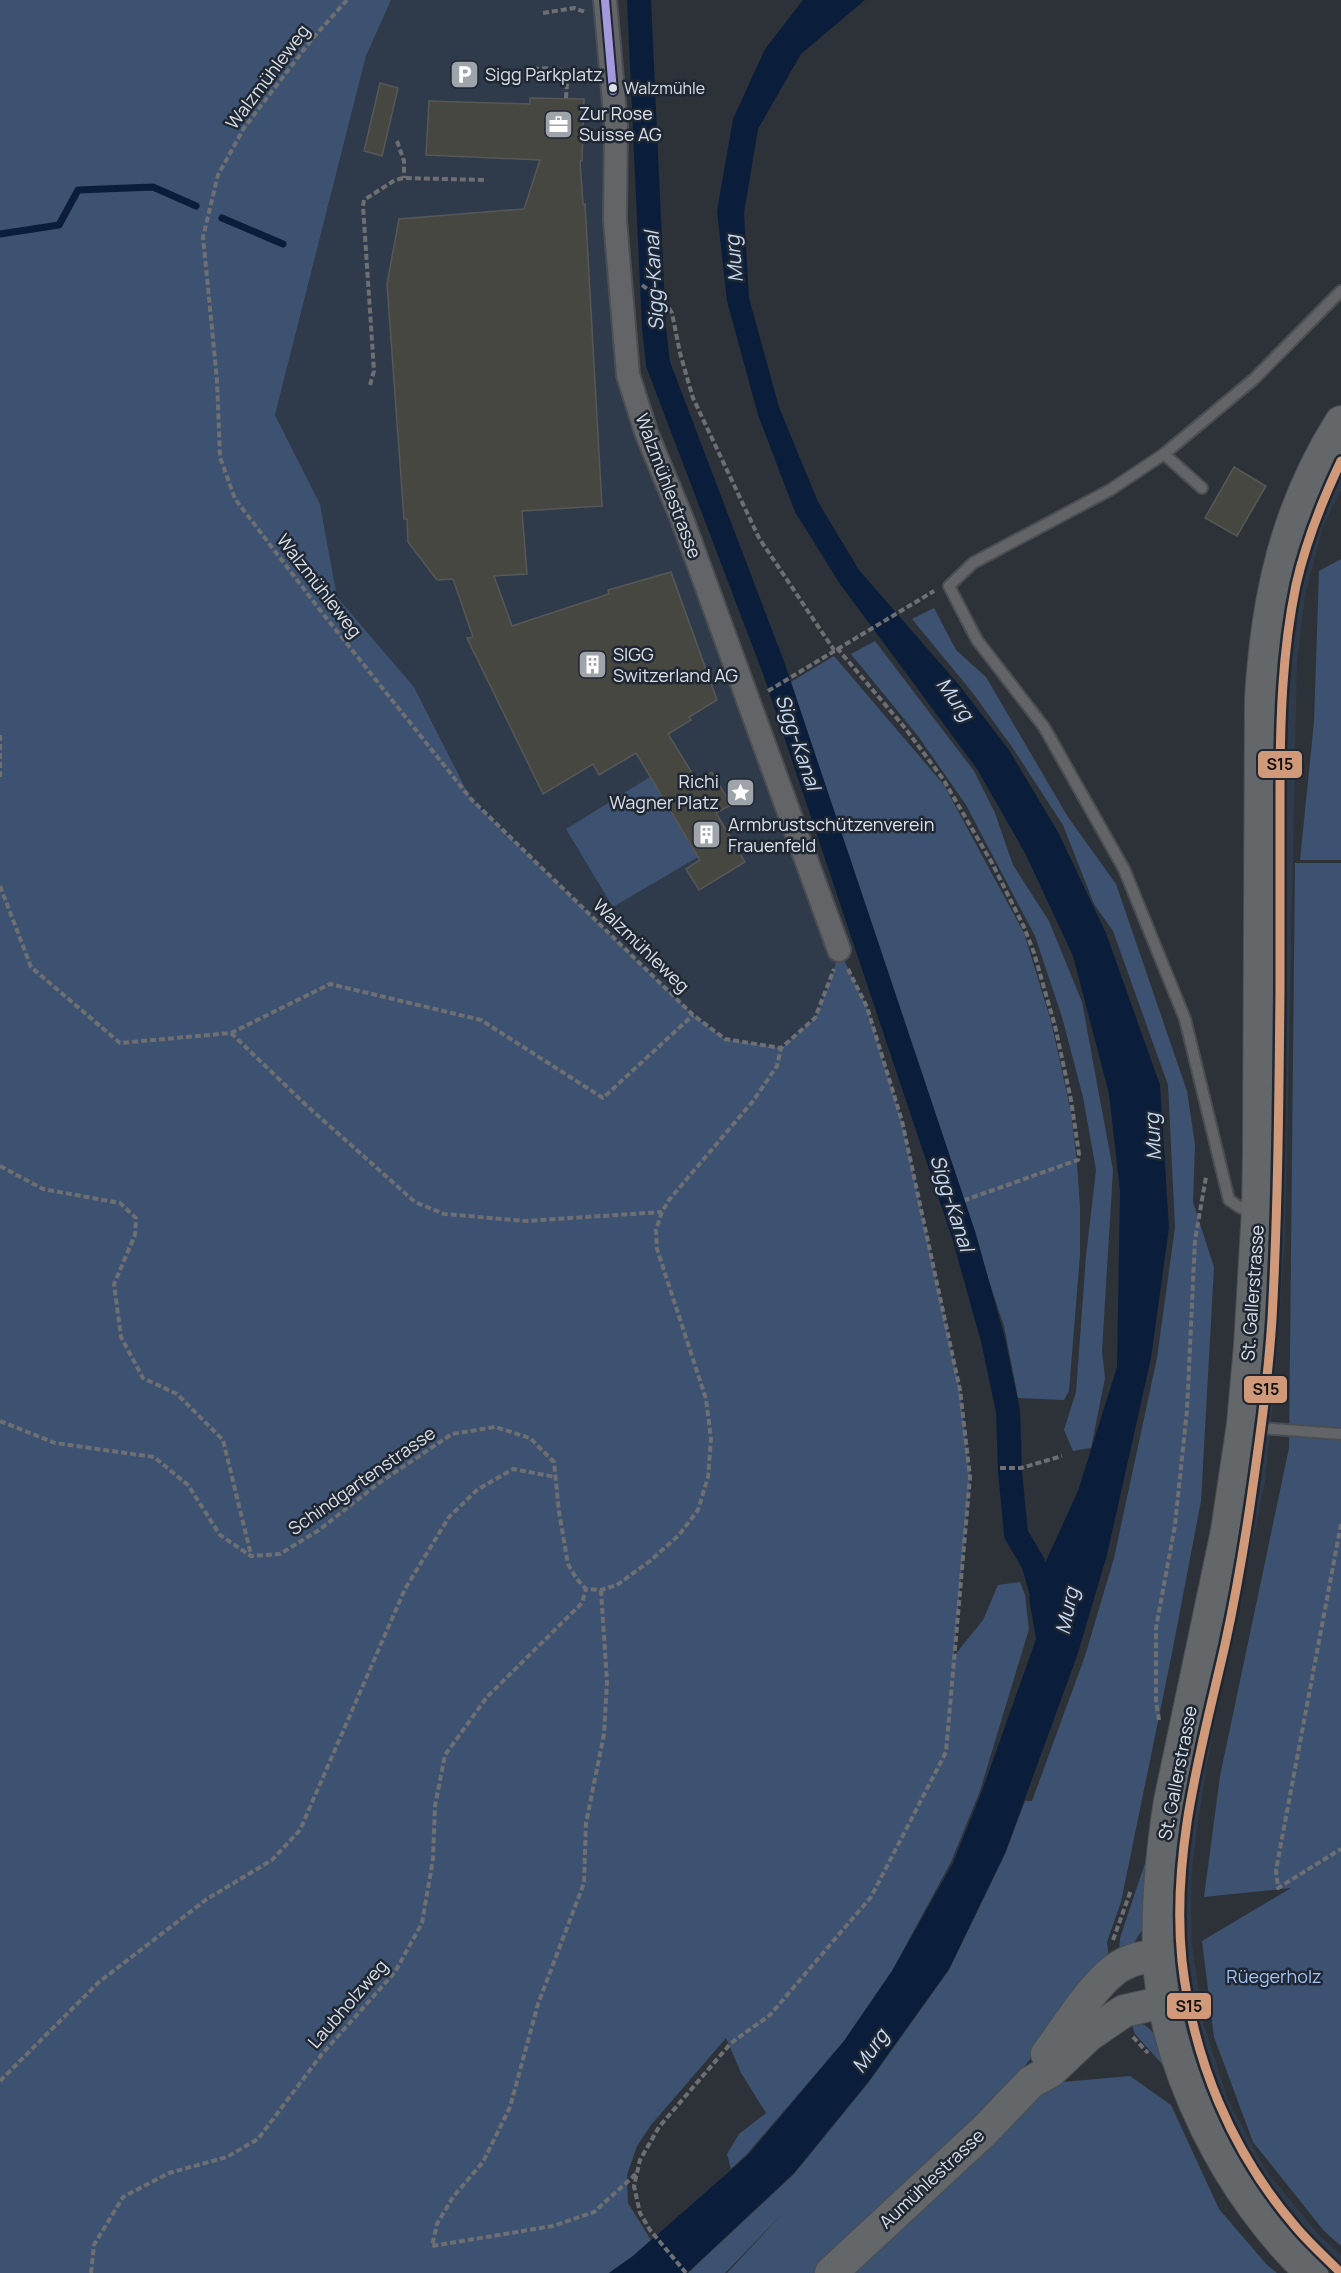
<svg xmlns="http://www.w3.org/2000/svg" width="1341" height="2273" viewBox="0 0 1341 2273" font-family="Manrope,sans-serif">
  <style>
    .built { fill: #2f3a4a }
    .green { fill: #3d5170 }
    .water { fill: #0a1e3c }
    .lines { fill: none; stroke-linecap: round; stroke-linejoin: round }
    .stream { stroke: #0a1e3c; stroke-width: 7 }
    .canal { stroke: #0a1e3c; stroke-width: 24 }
    .building { fill: #474742; stroke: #565858; stroke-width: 1.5 }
    .lane-casing { stroke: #4a4e53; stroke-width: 14 }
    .street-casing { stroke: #4a4e53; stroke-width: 26 }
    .secondary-casing { stroke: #4a4e53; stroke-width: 34 }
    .path { stroke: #6d6f73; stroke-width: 4; stroke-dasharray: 6 3; stroke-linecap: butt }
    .lane { stroke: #636467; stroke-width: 10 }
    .street { stroke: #636467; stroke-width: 22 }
    .secondary { stroke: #64676a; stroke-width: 32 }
    .bus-1-casing { stroke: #1f2733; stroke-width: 12 }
    .bus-1 { stroke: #a499dc; stroke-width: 8 }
    .rail-1-casing { stroke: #1f2733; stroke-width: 14 }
    .rail-1 { stroke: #d09a7a; stroke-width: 9 }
    .bus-dot { fill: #dce1e9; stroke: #1f2733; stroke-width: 2 }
    .labels { text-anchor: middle; stroke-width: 5; stroke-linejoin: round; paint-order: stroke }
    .bus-label { font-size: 16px; fill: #dce1e9; stroke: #1f2733; text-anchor: start }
    .poi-label { font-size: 18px; fill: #dce1e9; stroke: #1f2733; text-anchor: start }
    .street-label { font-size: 18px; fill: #dce1e9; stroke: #1f2733 }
    .park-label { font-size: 18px; fill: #a3c3f4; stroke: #1f2733 }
    .water-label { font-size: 20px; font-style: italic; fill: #c9daf3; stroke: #1f2733 }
    .line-badge { stroke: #1f2733; stroke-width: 2 }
    .pale-badge-label { font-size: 16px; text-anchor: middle; font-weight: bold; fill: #111 }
  </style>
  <rect width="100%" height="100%" fill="#2d3238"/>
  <g class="built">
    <path d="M 391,0 L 605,0 L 628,375 L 839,950 L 831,980 L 815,1018 L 781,1048 L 725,1039 L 693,1015 L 471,799 L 414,687 L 337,597 L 320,504 L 275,415 L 366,56 Z"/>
    <path d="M 1341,448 L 1341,490 L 1323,526 L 1305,596 L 1297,663 L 1285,1237 L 1275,1382 L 1265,1482 L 1210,1746 L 1198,1822 L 1192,1869 L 1191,1906 L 1192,1945 L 1204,2025 L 1228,2100 L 1267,2172 L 1319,2235 L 1341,2255 L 1341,2273 L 1331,2273 L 1282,2221 L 1225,2136 L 1194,2060 L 1184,2020 L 1175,1975 L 1173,1924 L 1177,1836 L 1231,1578 L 1275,714 L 1284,601 L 1307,514 Z"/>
  </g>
  <g class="green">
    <path d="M 0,0 L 391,0 L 366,56 L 275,415 L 320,504 L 337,597 L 414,687 L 471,799 L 693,1015 L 725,1039 L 781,1048 L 815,1018 L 831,980 L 839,950 L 867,1007 L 902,1121 L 960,1390 L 970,1477 L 954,1656 L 983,1620 L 998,1585 L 1020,1582 L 1025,1595 L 1029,1629 L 980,1791 L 951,1862 L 892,1971 L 844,2041 L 746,2155 L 731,2169 L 727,2154 L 739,2134 L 766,2113 L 741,2073 L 726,2038 L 651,2125 L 637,2146 L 627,2175 L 628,2203 L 651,2240 L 633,2256 L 609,2273 L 0,2273 Z"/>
    <path d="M 1341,559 L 1341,860 L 1300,860 L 1314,722 L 1319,571 Z"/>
    <path d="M 934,608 L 956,650 L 986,677 L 1068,817 L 1116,884 L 1187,1091 L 1195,1145 L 1193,1202 L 1214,1267 L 1201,1501 L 1172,1653 L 1121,1902 L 1107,1942 L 1109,1960 L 993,2106 L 814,2273 L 727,2273 L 784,2212 L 725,2273 L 688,2273 L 794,2174 L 869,2082 L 949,1970 L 1006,1852 L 1025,1801 L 1032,1801 L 1085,1656 L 1114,1558 L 1157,1358 L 1175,1227 L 1168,1085 L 1113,931 L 1094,904 L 1063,825 L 1012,747 L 972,692 L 912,619 Z"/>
    <path d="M 875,641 L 974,771 L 995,813 L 1013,865 L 1049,921 L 1082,1002 L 1113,1170 L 1102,1351 L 1105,1378 L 1091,1448 L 1073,1451 L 1064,1430 L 1076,1392 L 1086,1256 L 1096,1170 L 1083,1097 L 1062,1017 L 1035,936 L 966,805 L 918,736 L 851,654 Z"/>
    <path d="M 834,656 L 944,785 L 1024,933 L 1051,1021 L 1071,1112 L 1077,1163 L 1080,1207 L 1080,1255 L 1069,1391 L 1064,1400 L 1018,1398 L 1004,1326 L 789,683 Z"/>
    <path d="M 650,777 L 698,857 L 613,907 L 566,829 Z"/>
    <path d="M 1295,863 L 1341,863 L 1341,2246 L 1324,2231 L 1253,2142 L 1214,2037 L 1202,1941 L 1291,1888 L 1204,1897 L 1220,1776 L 1289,1448 Z"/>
    <path d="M 1149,1851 L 1144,1927 L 1134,1943 L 1119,1952 L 1120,1938 Z"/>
    <path d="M 1131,2021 C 1158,2023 1163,2053 1171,2074 L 1135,2034 Z"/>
    <path d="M 1130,2076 L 1171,2105 L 1219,2209 L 1267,2265 L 1277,2273 L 846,2273 L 1051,2083 Z"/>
  </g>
  <path class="water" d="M 803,0 L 865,0 L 801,54 L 758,129 L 744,213 L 749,298 L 779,407 L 818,502 L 859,570 L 959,685 L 1009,750 L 1058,832 L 1106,933 L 1160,1085 L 1169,1228 L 1151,1358 L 1107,1555 L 1077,1656 L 1005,1853 L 949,1969 L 868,2082 L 794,2173 L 687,2273 L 609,2273 L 633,2256 L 748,2155 L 844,2041 L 892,1971 L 953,1863 L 982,1791 L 1036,1639 L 1029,1598 L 1078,1491 L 1117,1367 L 1120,1191 L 1109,1094 L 1073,956 L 1025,853 L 977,769 L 840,584 L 795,512 L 758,415 L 727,301 L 717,211 L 733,119 L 765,49 Z"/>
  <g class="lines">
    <g class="stream">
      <path d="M 222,218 L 283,244"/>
      <path d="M 0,234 L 59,225 L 78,190 L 153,187 L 196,206"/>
    </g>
    <path class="canal" d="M 639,0 L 654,328 L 658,364 L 774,669 L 964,1236 L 993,1340 L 1008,1411 L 1010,1471 L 1016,1534 L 1033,1563 L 1047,1611"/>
  </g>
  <g class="building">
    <path d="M 380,83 L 398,88 L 382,156 L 364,151 Z"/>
    <path d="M 530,98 L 584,99 L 582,161 L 580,161 L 583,204 L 585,204 L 602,506 L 522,511 L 527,574 L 494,576 L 512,626 L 609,594 L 608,590 L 671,572 L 717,700 L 689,717 L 691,720 L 668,734 L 697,781 L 712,772 L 731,805 L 716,813 L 745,862 L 699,890 L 686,869 L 700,860 L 636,753 L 599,775 L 593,764 L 543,794 L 467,638 L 473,637 L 453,579 L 437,580 L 408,542 L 407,519 L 404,519 L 387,284 L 399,219 L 524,209 L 540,160 L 426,155 L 429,101 L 530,104 Z"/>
    <path d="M 1234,467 L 1266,486 L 1237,536 L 1205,518 Z"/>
  </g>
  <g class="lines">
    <defs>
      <g id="lane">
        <path d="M 1164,454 L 1202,488"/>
        <path d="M 1255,1210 L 1241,1208 L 1229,1200 L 1185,1019 L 1124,869 L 1044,727 L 977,640 L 949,586 L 973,563 L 1110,490 L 1164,454 L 1254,379 L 1341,291"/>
        <path d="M 1246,1424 L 1261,1428 L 1341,1434"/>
      </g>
      <path id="street" d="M 605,0 L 616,126 L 615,220 L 628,375 L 646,432 L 682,519 L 839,950"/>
      <g id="secondary">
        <path d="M 1047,2054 C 1066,2029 1096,1979 1122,1965 C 1134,1958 1146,1957 1159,1956"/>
        <path d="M 831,2273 L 984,2131 L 1031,2082 L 1051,2071 L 1089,2035 L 1124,2011 L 1164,2002"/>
        <path d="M 1312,2273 C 1231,2199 1163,2067 1159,1956 C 1157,1904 1162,1852 1170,1801 L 1227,1531 L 1243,1424 L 1250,1346 L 1258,1210 L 1259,1155 L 1261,699 C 1267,598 1286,509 1341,422"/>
      </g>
    </defs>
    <use href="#lane" class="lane-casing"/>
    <use href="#street" class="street-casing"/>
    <use href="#secondary" class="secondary-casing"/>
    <g class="path">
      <path d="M 347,0 L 312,39 L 244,128 L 218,175 L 203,237 L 217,380 L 220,457 L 235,499 L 320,610 L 471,799 L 693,1015 L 725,1039 L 781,1048"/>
      <path d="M 543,13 L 574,8 L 585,12"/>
      <path d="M 533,69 L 556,68 L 573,74"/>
      <path d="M 566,98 L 567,82 L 573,74 L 579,74"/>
      <path d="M 397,141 L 404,161 L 404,178"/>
      <path d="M 642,285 L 665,302 L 672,313 L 680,353 L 693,398 L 759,538 L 834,650"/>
      <path d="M 370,385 L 374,371 L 363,206 L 364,200 L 395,180 L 404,178 L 484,180"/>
      <path d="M 837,648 L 905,728 L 943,779 L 992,863 L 1024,927 L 1034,953 L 1055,1026 L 1071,1100 L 1079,1154 L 1078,1160 L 965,1200"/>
      <path d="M 768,691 L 934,591"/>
      <path d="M 0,735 L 0,777"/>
      <path d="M 0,886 L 31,967 L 120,1043 L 231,1033 L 330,984 L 481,1020 L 603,1098 L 693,1015"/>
      <path d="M 231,1033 L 306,1105 L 415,1202 L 444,1214 L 526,1221 L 662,1212"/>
      <path d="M 0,1166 L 43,1189 L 120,1203 L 136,1218 L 135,1235 L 114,1284 L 121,1337 L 143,1378 L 177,1394 L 223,1440 L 251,1555"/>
      <path d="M 0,1421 L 55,1443 L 154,1457 L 188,1485 L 220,1535 L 251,1556 L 280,1554 L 319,1530 L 379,1483 L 452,1434 L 495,1427 L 530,1438 L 554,1462 L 559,1512 L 568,1564 L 576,1578 L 586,1589 L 601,1590 L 617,1585 L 650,1561 L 679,1535 L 698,1510 L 708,1477 L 711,1439 L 706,1399 L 657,1249 L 656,1230 L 662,1212 L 669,1200 L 753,1101 L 777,1066 L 781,1048 L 815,1018 L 834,969"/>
      <path d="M 1000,1468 L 1021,1468 L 1062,1456"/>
      <path d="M 1341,1524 L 1276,1870 L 1278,1888 L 1341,1849"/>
      <path d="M 601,1590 L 607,1682 L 604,1734 L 586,1823 L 584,1883 L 538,2004 L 510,2107 L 483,2162 L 453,2197 L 437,2224 L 432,2246 L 553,2226 L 594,2212 L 637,2173"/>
      <path d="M 1159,1720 L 1156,1701 L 1156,1628 L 1175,1525 L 1187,1410 L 1195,1240 L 1206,1177"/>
      <path d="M 1113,1940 L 1131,1890"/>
      <path d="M 1133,2037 L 1148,2053"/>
      <path d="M 0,2081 L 99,1982 L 207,1899 L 272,1860 L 300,1830 L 405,1589 L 449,1517 L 477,1490 L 513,1469 L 555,1477"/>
      <path d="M 91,2273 L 94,2245 L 123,2197 L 169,2173 L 227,2157 L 258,2139 L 322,2054 L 395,1972 L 422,1923 L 433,1859 L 435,1806 L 445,1755 L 487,1697 L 582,1603 L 586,1589"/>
      <path d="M 686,2273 L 650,2230 L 640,2213 L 634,2186 L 640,2160 L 659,2127 L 731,2043 L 770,2015 L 871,1897 L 946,1752 L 970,1477 L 960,1390 L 902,1121 L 867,1007 L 848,969"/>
    </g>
    <use href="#lane" class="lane"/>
    <use href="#street" class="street"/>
    <use href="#secondary" class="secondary"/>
    <defs>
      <path id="bus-1" d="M 605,0 L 613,91"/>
    </defs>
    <use href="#bus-1" class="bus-1-casing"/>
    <use href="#bus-1" class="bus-1"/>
    <defs>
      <path id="rail-1" d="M 1341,461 C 1322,501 1306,541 1296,585 C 1282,652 1280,722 1280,791 C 1280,857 1280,923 1280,989 C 1279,1099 1278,1209 1272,1319 C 1268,1381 1259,1444 1250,1506 C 1243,1553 1235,1599 1225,1645 C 1201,1750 1171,1853 1182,1961 C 1193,2059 1231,2151 1295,2226 C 1309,2243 1326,2258 1341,2273"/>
    </defs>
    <use href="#rail-1" class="rail-1-casing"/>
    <use href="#rail-1" class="rail-1"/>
  </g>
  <defs>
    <symbol id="parking-square" viewBox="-11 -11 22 22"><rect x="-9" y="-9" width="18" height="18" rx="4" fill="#9fa4ab" stroke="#1f2733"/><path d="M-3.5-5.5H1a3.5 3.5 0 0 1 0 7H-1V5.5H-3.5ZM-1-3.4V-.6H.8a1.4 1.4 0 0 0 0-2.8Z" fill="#fff"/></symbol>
    <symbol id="office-square" viewBox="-11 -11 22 22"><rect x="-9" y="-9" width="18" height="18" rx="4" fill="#9fa4ab" stroke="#1f2733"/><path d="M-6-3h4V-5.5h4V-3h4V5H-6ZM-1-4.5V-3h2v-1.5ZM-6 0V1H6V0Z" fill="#fff"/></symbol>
    <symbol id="building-square" viewBox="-11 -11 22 22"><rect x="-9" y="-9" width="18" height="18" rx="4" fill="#9fa4ab" stroke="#1f2733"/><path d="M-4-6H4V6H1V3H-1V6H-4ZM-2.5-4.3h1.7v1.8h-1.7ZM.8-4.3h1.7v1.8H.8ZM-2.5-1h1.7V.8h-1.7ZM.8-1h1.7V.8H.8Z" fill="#fff"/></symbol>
    <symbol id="sight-square" viewBox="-11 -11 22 22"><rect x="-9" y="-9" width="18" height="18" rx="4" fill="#9fa4ab" stroke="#1f2733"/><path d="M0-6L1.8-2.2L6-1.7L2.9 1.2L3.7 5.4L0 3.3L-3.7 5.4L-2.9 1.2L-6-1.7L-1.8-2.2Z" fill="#fff"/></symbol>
  </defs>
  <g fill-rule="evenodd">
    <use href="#parking-square" x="448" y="58" width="33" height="33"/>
    <use href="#office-square" x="542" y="108" width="33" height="33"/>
    <use href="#building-square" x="576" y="648" width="33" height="33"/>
    <use href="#sight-square" x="724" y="776" width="33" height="33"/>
    <use href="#building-square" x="690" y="818" width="33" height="33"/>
  </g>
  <circle class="bus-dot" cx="613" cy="88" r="5"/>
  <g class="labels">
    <g class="bus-label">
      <text x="624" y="94">Walzmühle</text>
    </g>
    <g class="poi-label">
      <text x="485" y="81">Sigg Parkplatz</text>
      <text x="579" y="120">Zur Rose<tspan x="579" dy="21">Suisse AG</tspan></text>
      <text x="613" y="661">SIGG<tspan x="613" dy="21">Switzerland AG</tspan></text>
      <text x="719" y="788" text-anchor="end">Richi<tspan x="719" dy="21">Wagner Platz</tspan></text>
      <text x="728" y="831">Armbrustschützenverein<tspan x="728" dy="21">Frauenfeld</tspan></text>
    </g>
    <g class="street-label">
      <text transform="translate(268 77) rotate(-53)" y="6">Walzmühleweg</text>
      <text transform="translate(668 486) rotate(69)" y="6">Walzmühlestrasse</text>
      <text transform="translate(319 586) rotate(52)" y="6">Walzmühleweg</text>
      <text transform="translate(641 946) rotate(44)" y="6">Walzmühleweg</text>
      <text transform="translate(1253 1293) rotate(-86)" y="6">St. Gallerstrasse</text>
      <text transform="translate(362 1481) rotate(-35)" y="6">Schindgartenstrasse</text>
      <text transform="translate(1178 1773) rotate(-79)" y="6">St. Gallerstrasse</text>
      <text transform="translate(348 2004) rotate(-49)" y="6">Laubholzweg</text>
      <text transform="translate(932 2179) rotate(-43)" y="6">Aumühlestrasse</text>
    </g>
    <g class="park-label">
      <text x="1274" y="1983">Rüegerholz</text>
    </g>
    <g class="water-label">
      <text transform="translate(734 259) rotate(-95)" y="7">Murg</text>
      <text transform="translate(654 281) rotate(-93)" y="7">Sigg-Kanal</text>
      <text transform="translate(955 699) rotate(54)" y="7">Murg</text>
      <text transform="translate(798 742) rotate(71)" y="7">Sigg-Kanal</text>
      <text transform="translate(1153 1137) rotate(-93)" y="7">Murg</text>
      <text transform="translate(952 1203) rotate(72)" y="7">Sigg-Kanal</text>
      <text transform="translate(1067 1611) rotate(-79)" y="7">Murg</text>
      <text transform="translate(870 2051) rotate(-55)" y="7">Murg</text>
    </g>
  </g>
  <g class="line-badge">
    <rect x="1257" y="750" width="46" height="29" rx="6" fill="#d09a7a"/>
    <rect x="1243" y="1375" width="45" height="29" rx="6" fill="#d09a7a"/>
    <rect x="1166" y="1992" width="46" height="28" rx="6" fill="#d09a7a"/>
  </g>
  <g class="pale-badge-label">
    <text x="1280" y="770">S15</text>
    <text x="1266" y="1395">S15</text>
    <text x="1189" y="2012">S15</text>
  </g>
</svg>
